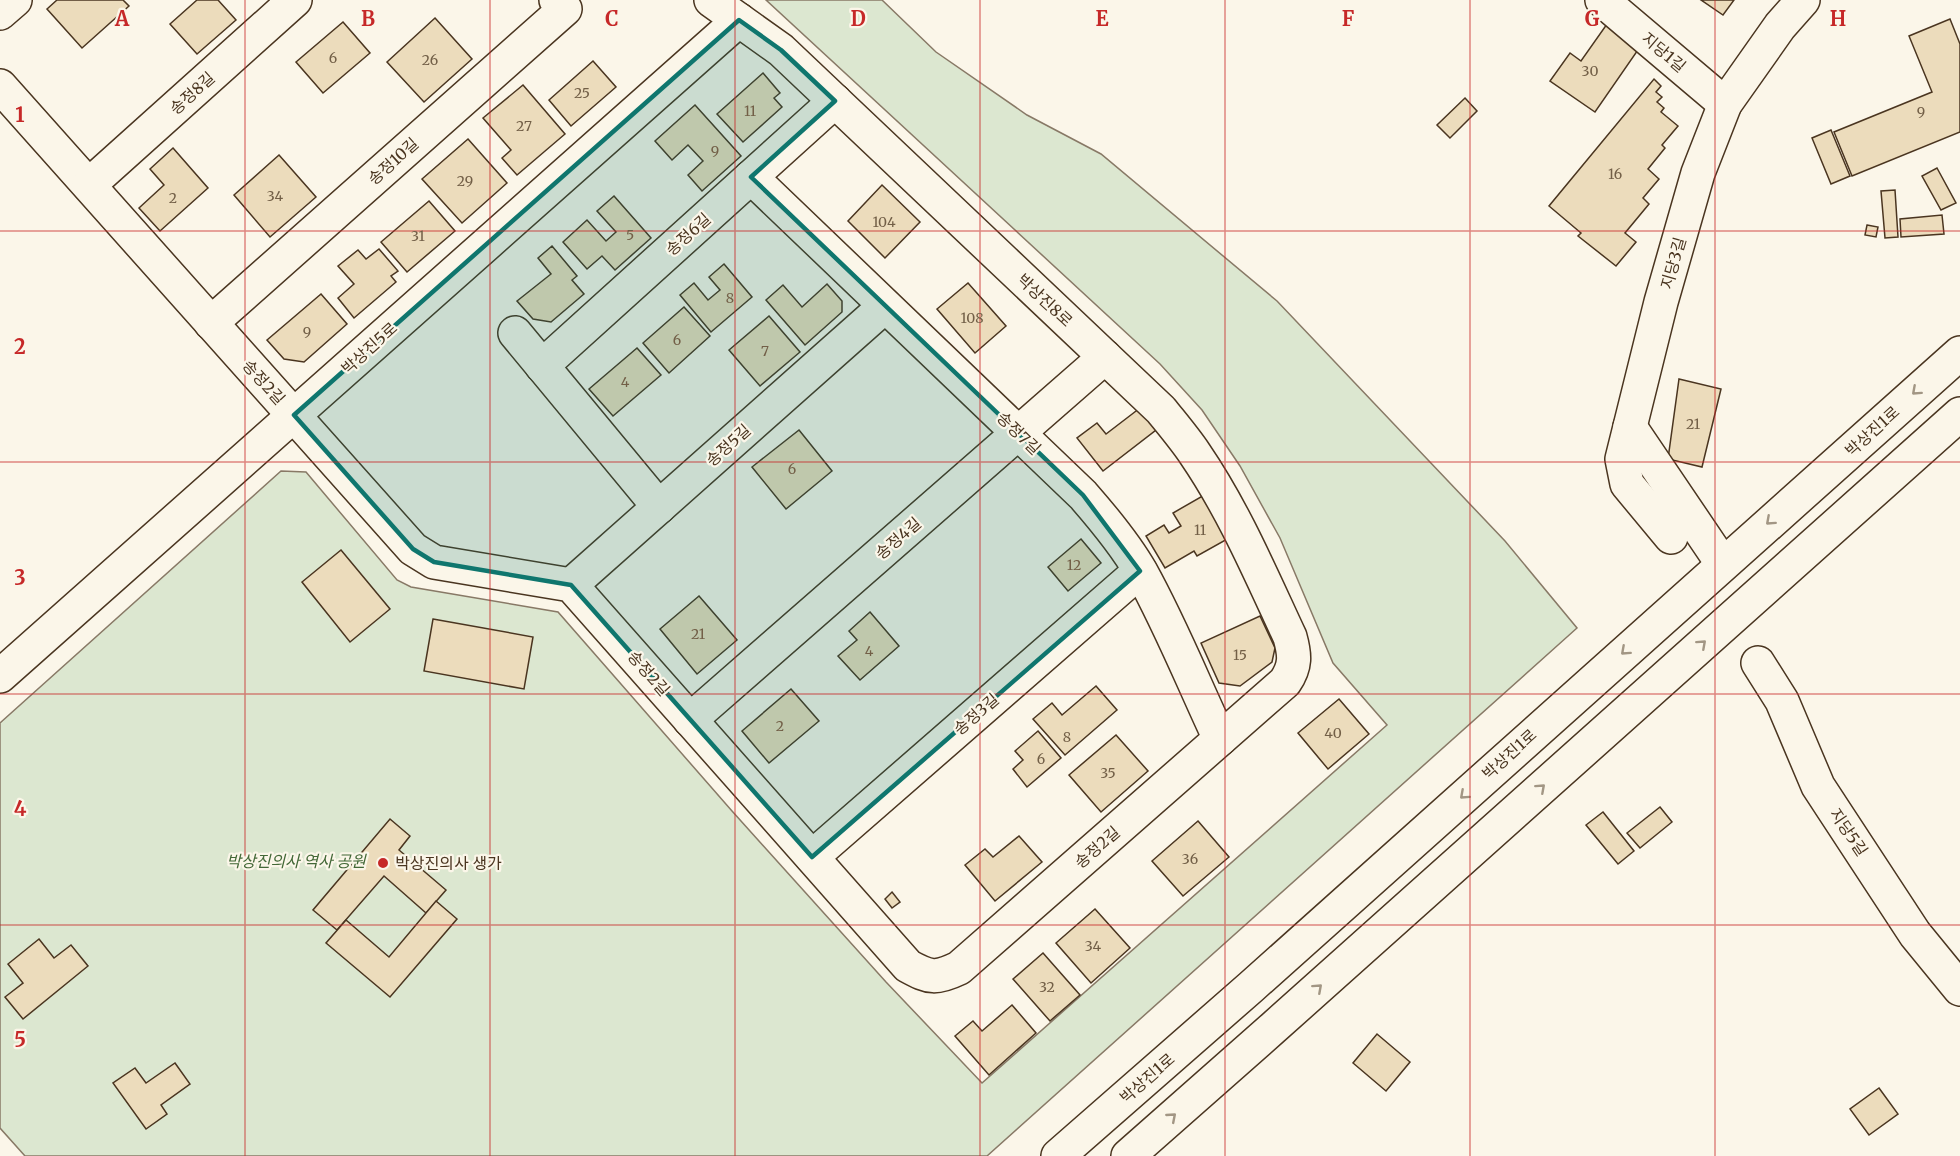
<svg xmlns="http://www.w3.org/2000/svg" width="1960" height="1156" viewBox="0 0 1960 1156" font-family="Merriweather,'Noto Sans KR',serif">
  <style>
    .green { fill: #dce7d0; stroke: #887966; stroke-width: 1.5 }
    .building { fill: #ecdcbc; stroke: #4a3520; stroke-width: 1.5 }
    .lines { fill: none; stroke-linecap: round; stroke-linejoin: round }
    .minor-casing { stroke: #4a3520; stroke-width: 36 }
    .minor { stroke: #fbf6e9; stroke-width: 33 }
    .oneway { stroke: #a29684 }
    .marked { fill: #0f766e; fill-opacity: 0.2; stroke: #0f766e; stroke-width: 4.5; stroke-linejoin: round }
    .grid { fill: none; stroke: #c62828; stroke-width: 1.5; stroke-opacity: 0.55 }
    .poi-dot { fill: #c62828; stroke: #fbf6e9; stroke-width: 2 }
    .labels { text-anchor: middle; stroke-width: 4.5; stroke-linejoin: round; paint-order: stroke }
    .number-label { font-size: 14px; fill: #725f47 }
    .street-label { font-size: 16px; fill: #4a3520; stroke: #fbf6e9 }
    .park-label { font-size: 16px; font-style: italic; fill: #436837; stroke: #fbf6e9 }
    .poi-label { font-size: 16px; fill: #4a3520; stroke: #fbf6e9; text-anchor: start }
    .grid-label { font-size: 20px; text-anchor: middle; font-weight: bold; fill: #c62828; stroke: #fbf6e9; stroke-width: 4.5; stroke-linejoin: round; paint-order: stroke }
  </style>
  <rect width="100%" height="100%" fill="#fbf6e9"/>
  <path class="green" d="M 766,0 L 882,0 L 936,52 L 1027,115 L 1101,154 L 1277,301 L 1505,541 L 1577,628 L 987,1156 L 25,1156 L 0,1128 L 0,723 L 281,471 L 306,472 L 397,580 L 411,587 L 558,612 L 732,811 L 886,982 L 982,1083 L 1387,725 L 1333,663 L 1280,538 L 1240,466 L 1202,410 L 1160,364 Z"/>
  <g class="building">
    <path d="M 57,0 L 123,0 L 129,6 L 82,48 L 47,9 Z"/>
    <path d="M 197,0 L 218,0 L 236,20 L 197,54 L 170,24 Z"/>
    <path d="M 1701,0 L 1734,0 L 1723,15 Z"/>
    <path d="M 435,18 L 472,59 L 424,102 L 387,62 Z"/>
    <path d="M 1950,19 L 1960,44 L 1960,132 L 1852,176 L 1834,132 L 1932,92 L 1909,36 Z"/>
    <path d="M 343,22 L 370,53 L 323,93 L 296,62 Z"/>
    <path d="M 1607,24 L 1640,47 L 1595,112 L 1550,81 L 1570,53 L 1581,61 Z"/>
    <path d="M 593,61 L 616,87 L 571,126 L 549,100 Z"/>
    <path d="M 763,73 L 780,93 L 774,98 L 782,107 L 743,142 L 717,114 Z"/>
    <path d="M 1654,79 L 1661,86 L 1656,92 L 1662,97 L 1657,102 L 1664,108 L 1661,112 L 1678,126 L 1662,145 L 1665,148 L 1648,169 L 1659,179 L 1643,198 L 1649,204 L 1625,233 L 1636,242 L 1616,266 L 1578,236 L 1581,233 L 1549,206 Z"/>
    <path d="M 523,85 L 565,134 L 517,175 L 502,158 L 511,150 L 483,118 Z"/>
    <path d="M 1465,98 L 1477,111 L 1450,138 L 1437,125 Z"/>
    <path d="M 695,105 L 741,156 L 702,191 L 688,175 L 703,161 L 688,145 L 672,160 L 655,141 Z"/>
    <path d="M 1831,130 L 1850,176 L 1831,184 L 1812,138 Z"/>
    <path d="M 468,139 L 507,183 L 462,223 L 422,179 Z"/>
    <path d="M 173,148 L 208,188 L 160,231 L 139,208 L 164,185 L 150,169 Z"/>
    <path d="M 279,155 L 316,197 L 270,237 L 234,195 Z"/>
    <path d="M 1937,168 L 1956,203 L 1941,210 L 1922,176 Z"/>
    <path d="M 882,185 L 920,222 L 885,258 L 848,221 Z"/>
    <path d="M 1895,190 L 1898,237 L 1885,238 L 1881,191 Z"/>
    <path d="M 614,196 L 651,238 L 615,270 L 602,256 L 587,269 L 563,242 L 587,220 L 606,241 L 616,232 L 597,211 Z"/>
    <path d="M 429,201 L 455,231 L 407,272 L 381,242 Z"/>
    <path d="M 1942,215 L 1944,234 L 1901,237 L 1900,219 Z"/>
    <path d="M 1867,225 L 1878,227 L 1876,237 L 1865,235 Z"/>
    <path d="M 552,246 L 577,276 L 572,280 L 584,294 L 551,322 L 533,319 L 517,301 L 551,274 L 538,258 Z"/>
    <path d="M 379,249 L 398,271 L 391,276 L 396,282 L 354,318 L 338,298 L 354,284 L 338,266 L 358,250 L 366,259 Z"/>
    <path d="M 724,264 L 752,297 L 711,332 L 680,295 L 694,283 L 708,300 L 720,290 L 709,277 Z"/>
    <path d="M 968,283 L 1006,326 L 975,353 L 937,309 Z"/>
    <path d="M 827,284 L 842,301 L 842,312 L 805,345 L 766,300 L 783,285 L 802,307 Z"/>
    <path d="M 321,294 L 347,324 L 304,362 L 284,359 L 267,340 Z"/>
    <path d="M 684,307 L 710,336 L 669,373 L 643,343 Z"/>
    <path d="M 769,316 L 800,352 L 760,386 L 729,350 Z"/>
    <path d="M 637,348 L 661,375 L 613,416 L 589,389 Z"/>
    <path d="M 1679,379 L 1721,389 L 1702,467 L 1668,459 Z"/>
    <path d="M 1140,408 L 1156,430 L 1103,471 L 1077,438 L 1097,423 L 1106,434 Z"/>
    <path d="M 799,430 L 832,471 L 786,509 L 752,467 Z"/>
    <path d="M 1206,494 L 1231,537 L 1197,556 L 1194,551 L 1165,568 L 1146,536 L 1164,525 L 1169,533 L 1181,526 L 1173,513 Z"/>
    <path d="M 1081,539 L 1101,563 L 1068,591 L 1048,567 Z"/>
    <path d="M 341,550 L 390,609 L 350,642 L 302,582 Z"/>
    <path d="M 699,596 L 737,640 L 697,674 L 660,629 Z"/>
    <path d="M 870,612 L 899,646 L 860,680 L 838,656 L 857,640 L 849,631 Z"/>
    <path d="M 1260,616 L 1275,648 L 1272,662 L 1240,686 L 1219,683 L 1201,643 Z"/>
    <path d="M 433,619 L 533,637 L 524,689 L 424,671 Z"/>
    <path d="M 1096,686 L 1117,710 L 1065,755 L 1033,719 L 1052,703 L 1062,715 Z"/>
    <path d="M 791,689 L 819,721 L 769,763 L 742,731 Z"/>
    <path d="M 1339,699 L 1369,734 L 1328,769 L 1298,733 Z"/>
    <path d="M 1038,731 L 1061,758 L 1027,787 L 1013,769 L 1023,760 L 1015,751 Z"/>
    <path d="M 1116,735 L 1148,771 L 1101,812 L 1069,775 Z"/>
    <path d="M 1660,807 L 1672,822 L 1640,848 L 1627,833 Z"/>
    <path d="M 1603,812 L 1634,851 L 1618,864 L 1586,825 Z"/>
    <path d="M 390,819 L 410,836 L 399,850 L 446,890 L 426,913 L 384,876 L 337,930 L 313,910 Z"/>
    <path d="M 1198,821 L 1229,857 L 1183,896 L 1152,861 Z"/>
    <path d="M 1019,836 L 1042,862 L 995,901 L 965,865 L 985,849 L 993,857 Z"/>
    <path d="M 892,892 L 900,902 L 892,908 L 885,899 Z"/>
    <path d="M 436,901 L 457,919 L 390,997 L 326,943 L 346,920 L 389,957 Z"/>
    <path d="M 1095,909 L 1130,948 L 1091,983 L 1056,943 Z"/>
    <path d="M 39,939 L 54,958 L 71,945 L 88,966 L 23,1019 L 5,997 L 23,983 L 8,964 Z"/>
    <path d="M 1043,953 L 1080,995 L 1050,1021 L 1013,979 Z"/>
    <path d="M 1012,1005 L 1036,1033 L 989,1075 L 955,1036 L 973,1021 L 982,1031 Z"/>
    <path d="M 1377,1034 L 1410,1062 L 1386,1091 L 1353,1063 Z"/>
    <path d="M 175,1063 L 190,1084 L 161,1105 L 167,1114 L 146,1129 L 113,1083 L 135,1068 L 146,1083 Z"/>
    <path d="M 1879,1088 L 1898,1114 L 1869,1135 L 1850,1109 Z"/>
  </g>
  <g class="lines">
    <defs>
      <g id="minor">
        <path d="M 1602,0 L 1725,104"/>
        <path d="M 0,13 L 15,0"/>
        <path d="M 0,86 L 413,549 L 434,562 L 571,585 L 908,966 C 930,978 936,979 959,968 L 1285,682 C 1296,666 1295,655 1290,637 C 1261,575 1234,511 1195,454 C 1185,439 1173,425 1161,410 L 781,50 L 711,0"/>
        <path d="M 751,177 L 1083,495 C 1104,519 1125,544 1141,572 C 1171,626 1194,684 1220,739"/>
        <path d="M 89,185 L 295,0"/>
        <path d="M 211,323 L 565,9 L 556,0"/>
        <path d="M 515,333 L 659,507"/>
        <path d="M 542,366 L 835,101"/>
        <path d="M 1630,427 L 1722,563"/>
        <path d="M 1671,537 L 1627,484 L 1622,459 L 1661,302 L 1698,173 L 1725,104 L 1780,26 L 1803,0"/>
        <path d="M 571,585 L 885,306"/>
        <path d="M 1758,663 L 1782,701 L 1818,786 L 1915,934 L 1960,989"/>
        <path d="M 0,676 L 739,20"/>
        <path d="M 690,720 L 1105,357"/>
        <path d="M 812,857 L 1140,571"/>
        <path d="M 1058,1156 L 1251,987 L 1960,353"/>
        <path d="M 1128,1156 L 1273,1028 L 1960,414"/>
      </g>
    </defs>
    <use href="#minor" class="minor-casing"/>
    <use href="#minor" class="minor"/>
  </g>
  <defs><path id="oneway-chevron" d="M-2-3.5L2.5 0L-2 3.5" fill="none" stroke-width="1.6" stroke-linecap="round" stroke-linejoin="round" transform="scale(1.5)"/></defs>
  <g class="oneway">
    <use href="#oneway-chevron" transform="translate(1916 391) rotate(138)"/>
    <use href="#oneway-chevron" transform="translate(1770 521) rotate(138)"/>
    <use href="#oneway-chevron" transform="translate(1702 644) rotate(-42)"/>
    <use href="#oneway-chevron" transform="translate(1625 651) rotate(138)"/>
    <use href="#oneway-chevron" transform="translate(1541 788) rotate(-42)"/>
    <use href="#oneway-chevron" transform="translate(1464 795) rotate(138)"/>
    <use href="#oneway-chevron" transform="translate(1318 988) rotate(-42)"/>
    <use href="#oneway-chevron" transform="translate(1172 1117) rotate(-41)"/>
  </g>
  <path class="marked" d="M 739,20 L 781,50 L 835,101 L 751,177 L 1083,495 L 1140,571 L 812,857 L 571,585 L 434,562 L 413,549 L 294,415 Z"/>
  <path class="grid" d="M 245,0 L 245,1156M 490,0 L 490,1156M 735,0 L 735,1156M 980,0 L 980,1156M 1225,0 L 1225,1156M 1470,0 L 1470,1156M 1715,0 L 1715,1156M 0,231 L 1960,231M 0,462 L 1960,462M 0,694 L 1960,694M 0,925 L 1960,925"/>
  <circle class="poi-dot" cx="383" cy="863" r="6"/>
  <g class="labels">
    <g class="number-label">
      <text x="333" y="63">6</text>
      <text x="430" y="65">26</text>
      <text x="1590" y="76">30</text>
      <text x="582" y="98">25</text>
      <text x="750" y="116">11</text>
      <text x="1921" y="117">9</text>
      <text x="524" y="131">27</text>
      <text x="715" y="156">9</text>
      <text x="1615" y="179">16</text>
      <text x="465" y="186">29</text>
      <text x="275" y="201">34</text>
      <text x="173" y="203">2</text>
      <text x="884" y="227">104</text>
      <text x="630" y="240">5</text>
      <text x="418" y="241">31</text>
      <text x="730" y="303">8</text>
      <text x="972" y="323">108</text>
      <text x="307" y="337">9</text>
      <text x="677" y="345">6</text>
      <text x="765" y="356">7</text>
      <text x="625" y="387">4</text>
      <text x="1693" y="429">21</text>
      <text x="792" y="474">6</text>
      <text x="1200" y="535">11</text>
      <text x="1074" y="570">12</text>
      <text x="698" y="639">21</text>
      <text x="869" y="656">4</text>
      <text x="1240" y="660">15</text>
      <text x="780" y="731">2</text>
      <text x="1333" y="738">40</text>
      <text x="1067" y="742">8</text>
      <text x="1041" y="764">6</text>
      <text x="1108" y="778">35</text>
      <text x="1190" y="864">36</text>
      <text x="1093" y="951">34</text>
      <text x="1047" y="992">32</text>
    </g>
    <g class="street-label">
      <text transform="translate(1664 52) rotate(40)" y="6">지당1길</text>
      <text transform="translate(192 93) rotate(-42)" y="6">송정8길</text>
      <text transform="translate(393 161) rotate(-42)" y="6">송정10길</text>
      <text transform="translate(688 234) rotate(-42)" y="6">송정6길</text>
      <text transform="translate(1673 263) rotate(-74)" y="6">지당3길</text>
      <text transform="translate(1045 300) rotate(43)" y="6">박상진8로</text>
      <text transform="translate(369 348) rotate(-42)" y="6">박상진5로</text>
      <text transform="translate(264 382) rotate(48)" y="6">송정2길</text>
      <text transform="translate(1872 431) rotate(-42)" y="6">박상진1로</text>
      <text transform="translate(1019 433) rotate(44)" y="6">송정7길</text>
      <text transform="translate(728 445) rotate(-42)" y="6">송정5길</text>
      <text transform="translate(898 538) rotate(-41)" y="6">송정4길</text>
      <text transform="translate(649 673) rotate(49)" y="6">송정2길</text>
      <text transform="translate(976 714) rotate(-41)" y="6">송정3길</text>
      <text transform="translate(1509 754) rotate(-42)" y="6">박상진1로</text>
      <text transform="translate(1849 832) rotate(56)" y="6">지당5길</text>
      <text transform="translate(1097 847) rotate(-41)" y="6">송정2길</text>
      <text transform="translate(1147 1078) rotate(-41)" y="6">박상진1로</text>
    </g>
    <g class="park-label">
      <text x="296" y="867">박상진의사 역사 공원</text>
    </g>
    <g class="poi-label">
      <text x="395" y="869">박상진의사 생가</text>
    </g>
  </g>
  <g class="grid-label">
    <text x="122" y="26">A</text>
    <text x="368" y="26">B</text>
    <text x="612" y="26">C</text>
    <text x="858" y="26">D</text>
    <text x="1102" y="26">E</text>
    <text x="1348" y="26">F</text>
    <text x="1592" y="26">G</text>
    <text x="1838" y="26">H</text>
    <text x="20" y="122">1</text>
    <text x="20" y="354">2</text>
    <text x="20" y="585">3</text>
    <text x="20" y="816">4</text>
    <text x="20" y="1047">5</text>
  </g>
</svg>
